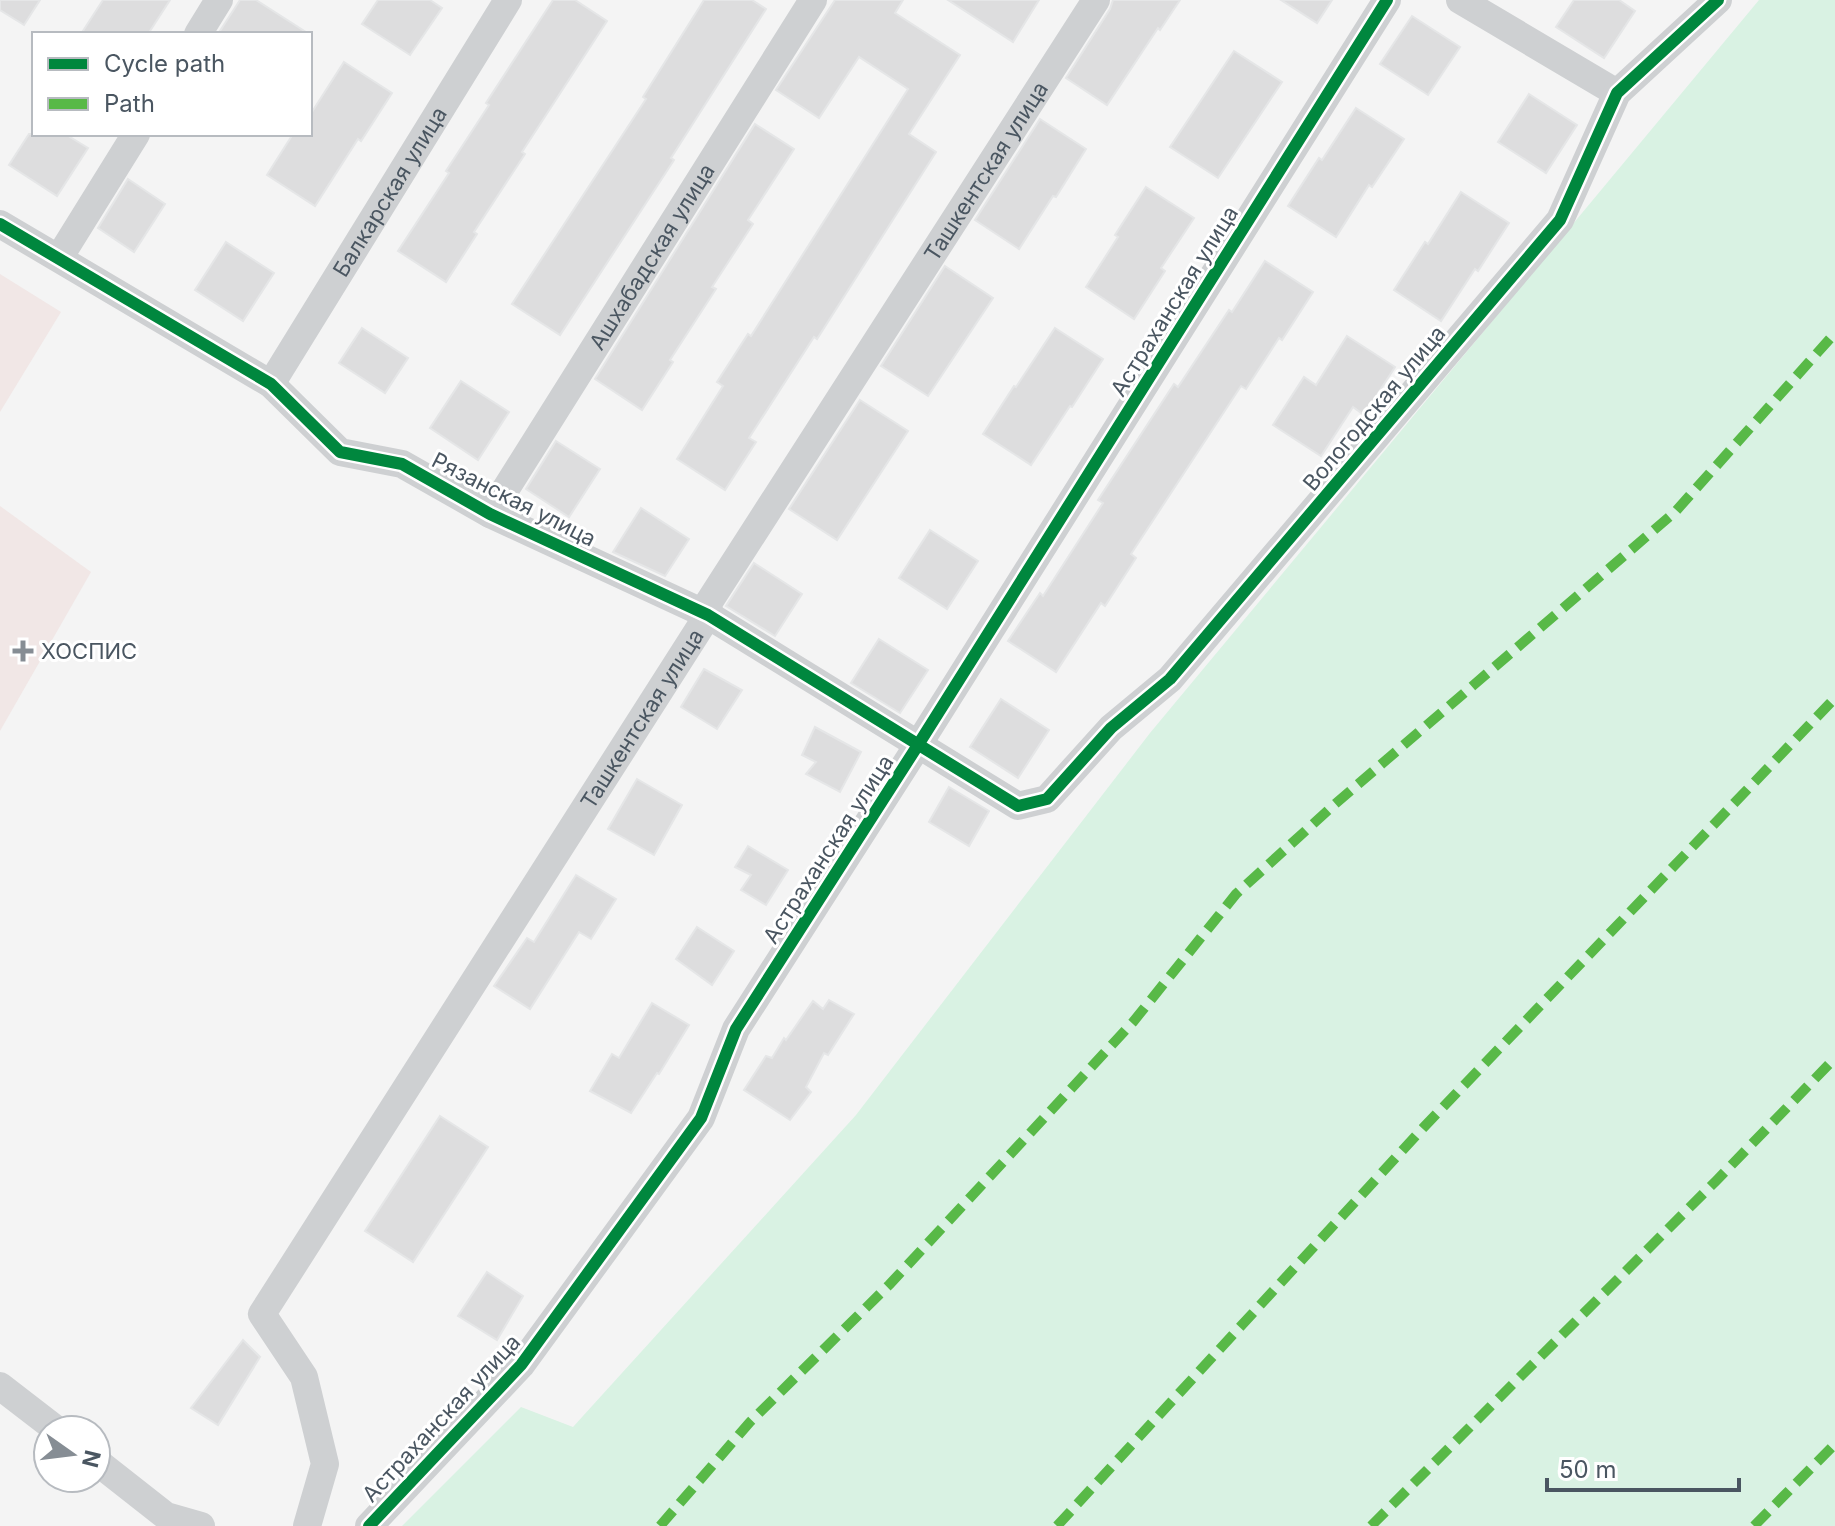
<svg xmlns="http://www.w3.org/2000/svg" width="1835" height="1526" viewBox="0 0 1835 1526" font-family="Inter,sans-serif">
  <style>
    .medical { fill: #f1e7e6 }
    .green { fill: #d9f2e3 }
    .building { fill: #ddddde; stroke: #e5e6e7; stroke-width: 2 }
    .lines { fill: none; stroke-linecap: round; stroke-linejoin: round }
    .minor { stroke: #ced0d2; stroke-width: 28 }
    .quiet { stroke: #58b947; stroke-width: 10; stroke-dasharray: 20 10; stroke-linecap: butt }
    .cycleway-casing { stroke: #fff; stroke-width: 17 }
    .cycleway { stroke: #00873e; stroke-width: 12 }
    .poi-dot { fill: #868d94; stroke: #fff; stroke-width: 3 }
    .labels { text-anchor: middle; stroke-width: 6; stroke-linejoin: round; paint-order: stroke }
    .street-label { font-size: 22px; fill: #4a5661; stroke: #fff }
    .poi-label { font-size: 22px; fill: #4a5661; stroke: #fff; text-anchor: start }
  </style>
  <rect width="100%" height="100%" fill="#f4f4f4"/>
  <g class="medical">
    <path d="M 0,274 L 61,312 L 0,412 Z"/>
    <path d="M 0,506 L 91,572 L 0,731 Z"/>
  </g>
  <path class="green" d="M 1759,0 L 1835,0 L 1835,1526 L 402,1526 L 521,1407 L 573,1427 L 856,1115 L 1150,733 Z"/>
  <g class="building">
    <path d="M 0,0 L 40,0 L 24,25 L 0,10 Z"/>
    <path d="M 103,0 L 170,0 L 148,34 L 81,34 Z"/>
    <path d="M 240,0 L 256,0 L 309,34 L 218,34 Z"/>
    <path d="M 378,0 L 430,0 L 442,8 L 410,55 L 362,24 Z"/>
    <path d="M 553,0 L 575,0 L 607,21 L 522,152 L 525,154 L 474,232 L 477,234 L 446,282 L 398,251 L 449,173 L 446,171 L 489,105 L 486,103 Z"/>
    <path d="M 704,0 L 752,0 L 766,9 L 671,158 L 674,160 L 560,335 L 512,304 L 646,99 L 643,97 Z"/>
    <path d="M 835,0 L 903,0 L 895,13 L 960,55 L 909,134 L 936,152 L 817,339 L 814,337 L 749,438 L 756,442 L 725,490 L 677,459 L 723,386 L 717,382 L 748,334 L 751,336 L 908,89 L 859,57 L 819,118 L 776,90 Z"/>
    <path d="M 948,0 L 1039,0 L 1013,42 Z"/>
    <path d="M 1113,0 L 1180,0 L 1160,30 L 1158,28 L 1107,105 L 1066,78 L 1110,9 Z"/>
    <path d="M 1281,0 L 1332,0 L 1317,23 Z"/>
    <path d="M 1574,0 L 1619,0 L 1635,11 L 1604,58 L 1556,27 Z"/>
    <path d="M 1412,16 L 1460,47 L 1428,95 L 1380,64 Z"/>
    <path d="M 1234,51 L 1282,82 L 1218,178 L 1170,147 Z"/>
    <path d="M 344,62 L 392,93 L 361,141 L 358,139 L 315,206 L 267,175 L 293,134 L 310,134 L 310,115 Z"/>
    <path d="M 1529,94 L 1577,125 L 1546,173 L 1498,142 Z"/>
    <path d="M 1356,108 L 1404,139 L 1372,187 L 1369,185 L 1336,237 L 1288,206 L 1319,158 L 1322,160 Z"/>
    <path d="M 1040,119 L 1086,149 L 1056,197 L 1053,196 L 1019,249 L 975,220 Z"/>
    <path d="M 755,124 L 794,149 L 748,220 L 753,224 L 712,287 L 716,289 L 670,360 L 673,362 L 642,410 L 595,379 Z"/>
    <path d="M 29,134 L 65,134 L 88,148 L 57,196 L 9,165 Z"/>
    <path d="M 128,179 L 165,204 L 134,252 L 98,228 Z"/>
    <path d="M 1146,187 L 1194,218 L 1161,268 L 1165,271 L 1134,319 L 1086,287 L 1118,237 L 1115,235 Z"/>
    <path d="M 1461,192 L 1509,223 L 1478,271 L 1475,269 L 1441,321 L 1394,290 L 1425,242 L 1428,244 Z"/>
    <path d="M 226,242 L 274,273 L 243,321 L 195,290 Z"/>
    <path d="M 1265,261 L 1313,292 L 1282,340 L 1279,338 L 1246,389 L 1241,386 L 1131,554 L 1136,558 L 1105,606 L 1101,603 L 1056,672 L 1008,641 L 1040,593 L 1043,596 L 1103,503 L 1098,500 L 1174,384 L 1178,387 L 1229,310 L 1232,312 Z"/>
    <path d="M 945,266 L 993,298 L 928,396 L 881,366 Z"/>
    <path d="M 362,328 L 408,358 L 385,393 L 339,363 Z"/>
    <path d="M 1055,328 L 1103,359 L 1072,407 L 1070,406 L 1031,465 L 983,434 L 1014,386 L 1016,387 Z"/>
    <path d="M 1347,336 L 1395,367 L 1364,415 L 1353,407 L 1321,456 L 1273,425 L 1304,377 L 1316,385 Z"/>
    <path d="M 461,381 L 509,412 L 478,460 L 430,428 Z"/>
    <path d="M 860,400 L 908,431 L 837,540 L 789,509 Z"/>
    <path d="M 556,441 L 600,469 L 569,517 L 526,489 Z"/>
    <path d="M 641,508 L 689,539 L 665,576 L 613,552 Z"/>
    <path d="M 930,530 L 978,561 L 947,609 L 899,578 Z"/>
    <path d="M 754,563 L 802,594 L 775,636 L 726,606 Z"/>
    <path d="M 879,639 L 928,670 L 900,713 L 851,683 Z"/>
    <path d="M 704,669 L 742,690 L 717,729 L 681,707 Z"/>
    <path d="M 1001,699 L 1049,730 L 1018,778 L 970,747 Z"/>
    <path d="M 815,727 L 861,752 L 840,792 L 806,774 L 816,762 L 802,755 Z"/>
    <path d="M 637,779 L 682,805 L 654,855 L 608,829 Z"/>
    <path d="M 949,787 L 989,811 L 969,846 L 929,822 Z"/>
    <path d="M 748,846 L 788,870 L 766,905 L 741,890 L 751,875 L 735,867 Z"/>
    <path d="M 576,875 L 616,899 L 591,939 L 579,932 L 530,1009 L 494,986 L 527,938 L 534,942 Z"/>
    <path d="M 697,927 L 734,951 L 712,985 L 676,959 Z"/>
    <path d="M 829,1000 L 854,1014 L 828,1055 L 824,1053 L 806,1087 L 811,1092 L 790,1120 L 744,1090 L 766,1056 L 772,1058 L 784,1038 L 786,1040 L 813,1001 L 823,1009 Z"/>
    <path d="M 652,1003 L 689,1025 L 659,1074 L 657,1073 L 631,1113 L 590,1091 L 612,1054 L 619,1058 Z"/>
    <path d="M 440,1116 L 488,1147 L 413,1262 L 365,1231 Z"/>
    <path d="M 487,1272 L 523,1296 L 497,1340 L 458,1316 Z"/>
    <path d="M 243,1340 L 260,1357 L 218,1425 L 191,1408 Z"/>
  </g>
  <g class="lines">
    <g class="minor">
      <path d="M 1460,0 L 1617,93"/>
      <path d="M 198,34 L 219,0"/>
      <path d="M 0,224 L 271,384 L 340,452 L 402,464 L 490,514 L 708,615 L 1018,806 L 1047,799 L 1111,728 L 1170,679 L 1560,220 L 1617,93 L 1718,0"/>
      <path d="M 59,258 L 136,134"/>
      <path id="s1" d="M 271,384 L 508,0"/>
      <path id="s2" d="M 490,514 L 813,0"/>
      <path d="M 0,1386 L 57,1430"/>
      <path d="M 96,1461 L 166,1516 L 201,1526"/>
      <path id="s3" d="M 307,1526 L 325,1464 L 304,1377 L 262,1314 L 708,615 L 709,602 L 1096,0"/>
      <path d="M 369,1526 L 521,1365 L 701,1118 L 736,1029 L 918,745 L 1387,0"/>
    </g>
    <g class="quiet">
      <path d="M 660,1526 L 750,1422 L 889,1285 L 1133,1022 L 1236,894 L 1335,804 L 1675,512 L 1835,333"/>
      <path d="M 1057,1526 L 1423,1128 L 1835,698"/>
      <path d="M 1371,1526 L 1716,1181 L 1835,1058"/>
      <path d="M 1754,1526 L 1835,1444"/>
    </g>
    <defs>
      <g id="cycleway">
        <path d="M 0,224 L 271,384 L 340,452 L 402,464 L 490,514 L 708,615 L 1018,806 L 1047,799 L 1111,728 L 1170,679 L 1560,220 L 1617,93 L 1718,0"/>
        <path d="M 369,1526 L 521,1365 L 701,1118 L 736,1029 L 918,745 L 1387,0"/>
      </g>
    </defs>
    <use href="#cycleway" class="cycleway-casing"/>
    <use href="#cycleway" class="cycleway"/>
  </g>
  <path class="poi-dot" d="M19 639h8v8h8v8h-8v8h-8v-8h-8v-8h8z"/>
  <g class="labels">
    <g class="street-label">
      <text dy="8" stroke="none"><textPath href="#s3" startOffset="1584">Ташкентская улица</textPath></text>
      <text dy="8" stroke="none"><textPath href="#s1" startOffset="226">Балкарская улица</textPath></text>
      <text dy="8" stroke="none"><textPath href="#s2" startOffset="304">Ашхабадская улица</textPath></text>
      <text transform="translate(1174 301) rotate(-58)" y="8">Астраханская улица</text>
      <text transform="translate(1374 408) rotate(-50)" y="8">Вологодская улица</text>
      <text transform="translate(514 499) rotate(27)" y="8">Рязанская улица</text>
      <text dy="8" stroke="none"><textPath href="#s3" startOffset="936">Ташкентская улица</textPath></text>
      <text transform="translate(828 849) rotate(-57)" y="8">Астраханская улица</text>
      <text transform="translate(441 1418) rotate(-47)" y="8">Астраханская улица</text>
    </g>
    <g class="poi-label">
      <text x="41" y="659">ХОСПИС</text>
    </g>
  </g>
  <rect x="32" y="32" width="280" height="104" fill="#ffffff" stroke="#b7bbc0" stroke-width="2"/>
  <rect x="48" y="58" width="40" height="12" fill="#00873e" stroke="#b7bbc0" stroke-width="2"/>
  <text x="104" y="72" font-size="24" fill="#4a5661">Cycle path</text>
  <rect x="48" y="98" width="40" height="12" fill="#58b947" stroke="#b7bbc0" stroke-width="2"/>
  <text x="104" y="112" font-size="24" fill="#4a5661">Path</text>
  <g transform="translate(72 1454) rotate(104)"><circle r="38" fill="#ffffff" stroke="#b7bbc0" stroke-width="2"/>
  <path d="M0-6L14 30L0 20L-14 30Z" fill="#868d94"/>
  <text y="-12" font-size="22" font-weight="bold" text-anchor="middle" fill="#4a5661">N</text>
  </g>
  <path d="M1547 1478v12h192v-12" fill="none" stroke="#4a5661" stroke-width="4"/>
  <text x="1559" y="1478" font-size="24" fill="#4a5661" stroke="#ffffff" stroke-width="6" paint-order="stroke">50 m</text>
</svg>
